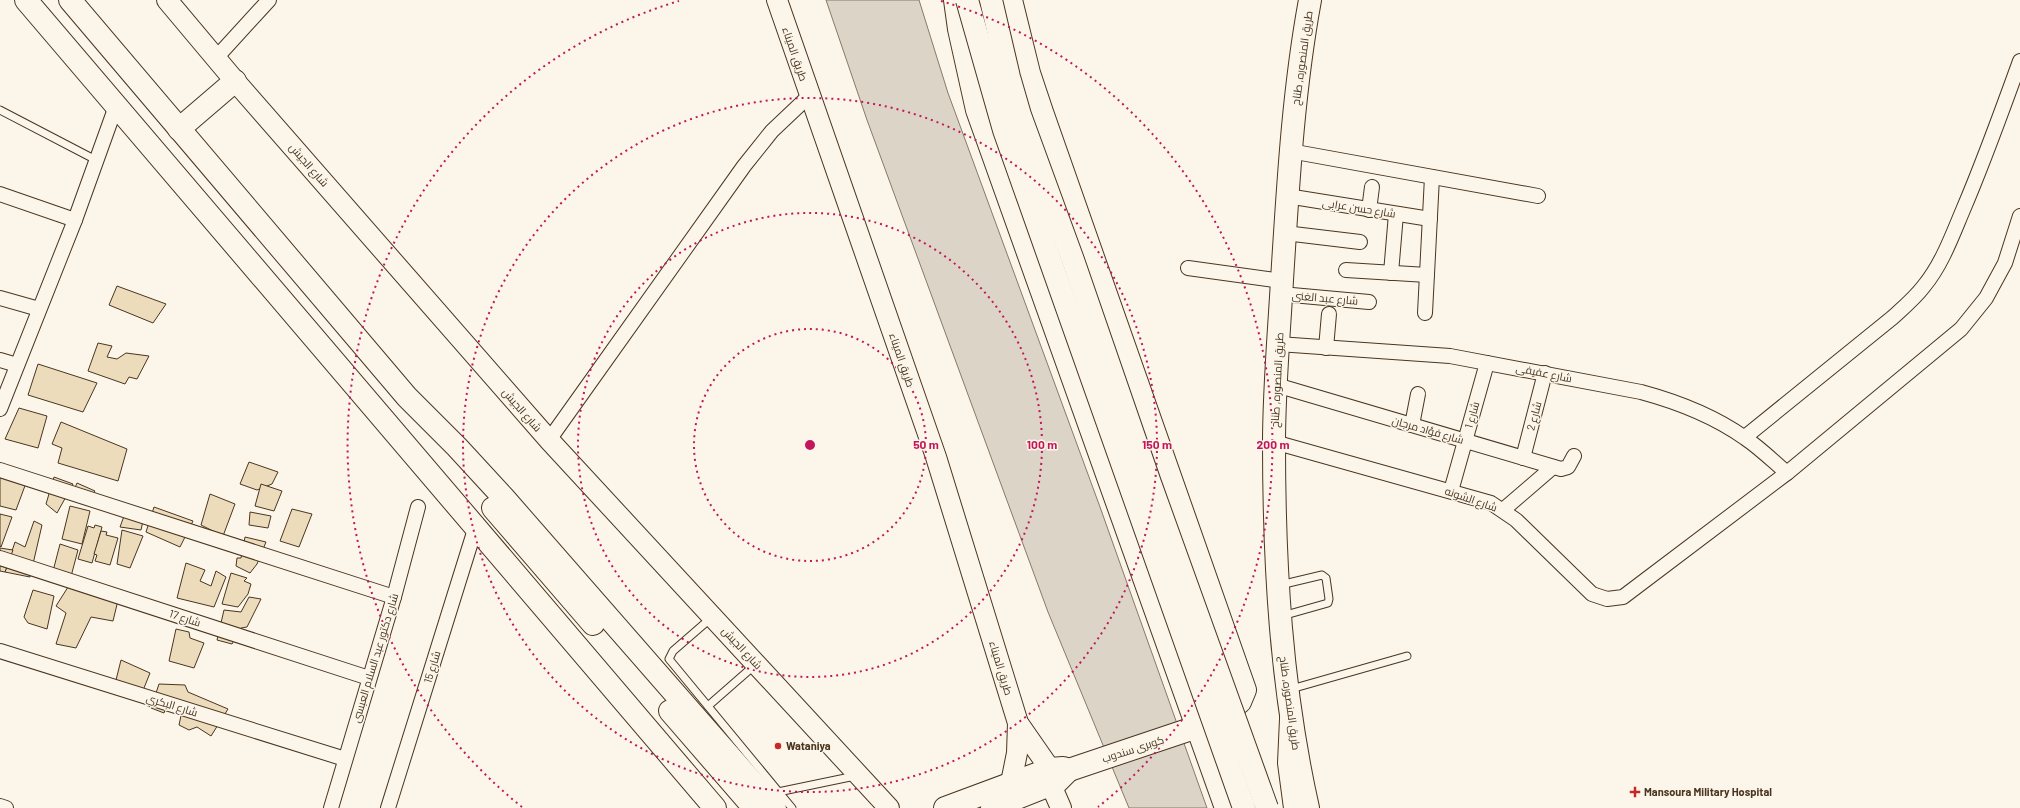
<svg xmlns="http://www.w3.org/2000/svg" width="2020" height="808" viewBox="0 0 2020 808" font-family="Barlow,Cairo,sans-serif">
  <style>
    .water { fill: #dcd4c6; stroke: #887966 }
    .building { fill: #ecdcbc; stroke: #4a3520 }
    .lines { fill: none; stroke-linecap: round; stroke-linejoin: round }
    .lane-casing { stroke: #4a3520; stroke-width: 9 }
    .street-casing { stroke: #4a3520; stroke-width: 16 }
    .secondary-casing { stroke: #4a3520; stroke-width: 22 }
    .primary-casing { stroke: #4a3520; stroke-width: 24 }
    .highway-casing { stroke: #4a3520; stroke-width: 24 }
    .lane { stroke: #fbf6e9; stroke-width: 7 }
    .street { stroke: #fbf6e9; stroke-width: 14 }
    .secondary { stroke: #fbf6e9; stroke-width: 20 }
    .primary { stroke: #fbf6e9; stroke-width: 22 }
    .highway { stroke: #fbf6e9; stroke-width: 22 }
    .highway-bridge-casing { stroke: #4a3520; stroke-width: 24; stroke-linecap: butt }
    .highway-bridge { stroke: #fbf6e9; stroke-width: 22 }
    .ring { fill: none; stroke: #c2185b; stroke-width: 2; stroke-dasharray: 2 4 }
    .poi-dot { fill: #c62828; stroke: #fbf6e9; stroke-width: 1.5 }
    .labels { text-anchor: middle; stroke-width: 3; stroke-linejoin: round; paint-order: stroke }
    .street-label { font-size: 11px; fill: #4a3520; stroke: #fbf6e9 }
    .poi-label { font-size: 11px; font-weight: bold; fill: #4a3520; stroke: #fbf6e9; text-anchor: start }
    .centre { fill: #c2185b; stroke: #fbf6e9; stroke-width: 2 }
    .ring-label { font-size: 12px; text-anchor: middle; font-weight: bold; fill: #c2185b; stroke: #fbf6e9; stroke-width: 3; stroke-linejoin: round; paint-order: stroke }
  </style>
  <rect width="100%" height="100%" fill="#fbf6e9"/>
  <path class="water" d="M 826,0 L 919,0 L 948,93 L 1100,507 L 1207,808 L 1129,808 L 1048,612 L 867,120 Z"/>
  <g class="building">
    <path d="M 117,286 L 166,304 L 153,323 L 109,305 Z"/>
    <path d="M 98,343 L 112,346 L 107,357 L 117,359 L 126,353 L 149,356 L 137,379 L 129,377 L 125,384 L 88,371 Z"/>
    <path d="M 38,364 L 97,383 L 83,412 L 28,395 Z"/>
    <path d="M 19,408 L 47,416 L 38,448 L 5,439 Z"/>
    <path d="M 61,422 L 127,449 L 118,481 L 58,463 L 62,448 L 52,444 Z"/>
    <path d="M 249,462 L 278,472 L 272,484 L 257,490 L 240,484 Z"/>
    <path d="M 0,475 L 26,483 L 16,510 L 0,506 Z"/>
    <path d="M 54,477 L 73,484 L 57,513 L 46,504 Z"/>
    <path d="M 77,483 L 95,491 L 86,502 L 74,490 Z"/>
    <path d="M 261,484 L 282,491 L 274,511 L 255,506 Z"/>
    <path d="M 210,494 L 235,504 L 223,536 L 201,525 Z"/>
    <path d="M 70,506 L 90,511 L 82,544 L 62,539 Z"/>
    <path d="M 154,507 L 193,521 L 180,547 L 146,532 Z"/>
    <path d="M 127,508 L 145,512 L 141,530 L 120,527 Z"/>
    <path d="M 292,509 L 312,514 L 299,547 L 280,541 Z"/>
    <path d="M 250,512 L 271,516 L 268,528 L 249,525 Z"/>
    <path d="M 0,514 L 12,517 L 1,547 L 0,546 Z"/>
    <path d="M 34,521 L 42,525 L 30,577 L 5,572 L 15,542 L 25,547 Z"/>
    <path d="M 95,525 L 102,527 L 92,563 L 78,559 L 88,526 L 94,528 Z"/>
    <path d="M 122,530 L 143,536 L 130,568 L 117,564 Z"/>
    <path d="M 101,531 L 107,532 L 106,535 L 118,538 L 110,565 L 95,561 L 97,555 L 94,554 Z"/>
    <path d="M 245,537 L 266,542 L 257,564 L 250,573 L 236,566 L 237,558 L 241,558 Z"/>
    <path d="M 60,544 L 78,550 L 69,584 L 51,579 Z"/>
    <path d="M 0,548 L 13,550 L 5,572 L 0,571 Z"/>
    <path d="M 186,563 L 205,570 L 200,581 L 211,586 L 216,571 L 226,577 L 214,607 L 177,598 Z"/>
    <path d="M 231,573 L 247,578 L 244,581 L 251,584 L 248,594 L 238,607 L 222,604 Z"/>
    <path d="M 75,576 L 120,592 L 113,621 L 91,617 L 76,648 L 56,644 L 66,613 L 56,606 Z"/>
    <path d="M 33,590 L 54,596 L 47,629 L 28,623 L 24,617 Z"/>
    <path d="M 249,597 L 261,599 L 247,627 L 241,628 L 232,644 L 217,640 L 224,610 L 241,612 Z"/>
    <path d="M 176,629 L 189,632 L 190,638 L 204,643 L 194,668 L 169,661 Z"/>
    <path d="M 121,660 L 150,673 L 140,698 L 116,680 Z"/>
    <path d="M 159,684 L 185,685 L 188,692 L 228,709 L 211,736 L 197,727 L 189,730 L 179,725 L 182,711 L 166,707 L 164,713 L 151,708 Z"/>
  </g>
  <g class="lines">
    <defs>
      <g id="lane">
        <path d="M 0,110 L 96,160"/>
        <path d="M 1280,585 L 1322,575 L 1326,578 L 1329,599 L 1328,603 L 1282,616"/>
        <path d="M 711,618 L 673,651 L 669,659 L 792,808"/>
        <path d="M 1291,689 L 1407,656"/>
        <path d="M 708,706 L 756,664"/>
        <path d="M 778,792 L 855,776"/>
      </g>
      <g id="street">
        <path d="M 216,58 L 269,0"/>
        <path d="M 1290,151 L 1538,196"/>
        <path d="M 0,194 L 75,220"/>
        <path d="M 1287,196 L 1430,219"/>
        <path d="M 1369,210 L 1372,187"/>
        <path d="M 1285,233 L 1360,242"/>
        <path d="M 1188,268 L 1282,281"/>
        <path d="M 1346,270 L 1427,275"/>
        <path d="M 1391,273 L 1396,214"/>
        <path d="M 1281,294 L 1369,302"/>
        <path d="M 0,298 L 39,309"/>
        <path d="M 1425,313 L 1432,177"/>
        <path d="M 1278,344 L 1450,356 L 1641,392 C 1678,402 1714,416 1745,438 C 1760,448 1773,461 1787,473"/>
        <path d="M 1326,348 L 1329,314"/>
        <path d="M 0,360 L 17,365"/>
        <path d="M 1276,385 L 1561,469 L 1568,467 L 1574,456"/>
        <path d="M 0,409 L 75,220 L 116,106"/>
        <path d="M 1412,425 L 1418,394"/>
        <path d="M 1745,437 L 1892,318 C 1903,308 1915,298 1924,286 C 1942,264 1952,236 1963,210 C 1984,161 2002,111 2020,61"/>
        <path d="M 549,440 L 744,166 L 772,131 L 809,96"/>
        <path d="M 1274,442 L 1491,503 L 1516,520 L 1592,594 L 1607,599 L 1623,597 L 1787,473 L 1961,329 L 1986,298 L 2005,263 L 2020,216"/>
        <path d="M 1523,458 L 1545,373"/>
        <path d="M 0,470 L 394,597"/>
        <path d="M 1451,491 L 1487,363"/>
        <path d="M 1503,510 L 1553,467"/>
        <path d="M 0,558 L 369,678"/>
        <path d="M 0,651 L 345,759"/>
        <path d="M 0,806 L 6,808"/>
        <path d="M 331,808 L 394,597 L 418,507"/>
        <path d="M 388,808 L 476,526"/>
      </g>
      <g id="secondary">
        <path d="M 167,0 L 235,81 L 549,440 L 889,808"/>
        <path d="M 777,0 L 936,457 L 1018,723 L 1050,769"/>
        <path d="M 1011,783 L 1017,753 L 1018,723"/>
        <path d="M 1051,785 L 1061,808"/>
      </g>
      <g id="primary">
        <path d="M 26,0 L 715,808"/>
        <path d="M 70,0 L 407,397 L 457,447 L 504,498 L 775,808"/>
        <path d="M 1011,0 L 1029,73 L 1042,112 L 1245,690 L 1240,702 L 1228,711 L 1197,727 L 1069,770"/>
        <path d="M 179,129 L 235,81"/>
        <path d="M 493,508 L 593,624"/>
        <path d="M 670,711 L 754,808"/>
        <path d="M 945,808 L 1050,769 L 1063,768 L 1069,770"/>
        <path d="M 992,808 L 1057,782 L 1069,770"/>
        <path d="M 1308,808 C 1281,688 1274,566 1274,443 C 1274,389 1279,334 1282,280 C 1288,186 1293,92 1310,0"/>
      </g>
      <g id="highway">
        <path d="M 955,0 L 959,29 L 977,110 L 1226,808"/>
        <path d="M 1291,719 L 1289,763 L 1295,808"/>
      </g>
    </defs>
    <use href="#lane" class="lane-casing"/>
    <use href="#street" class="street-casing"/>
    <use href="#secondary" class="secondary-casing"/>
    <use href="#primary" class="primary-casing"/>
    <use href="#highway" class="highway-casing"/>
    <use href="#lane" class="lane"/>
    <use href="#street" class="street"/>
    <use href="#secondary" class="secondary"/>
    <use href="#primary" class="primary"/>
    <use href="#highway" class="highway"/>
    <defs>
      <g id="highway-bridge">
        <path d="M 967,0 L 1004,130 L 1244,808"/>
        <path d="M 991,0 L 1009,77 L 1020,115 L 1073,260 L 1150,483 L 1267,808"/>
      </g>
    </defs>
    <use href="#highway-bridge" class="highway-bridge-casing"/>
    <use href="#highway-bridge" class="highway-bridge"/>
  </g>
  <g class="ring">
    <circle cx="810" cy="445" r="116"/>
    <circle cx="810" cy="445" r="232"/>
    <circle cx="810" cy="445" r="347"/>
    <path d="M522 807A463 463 0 0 1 679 1M941 1A463 463 0 0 1 1098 807"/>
  </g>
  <g class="poi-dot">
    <circle cx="778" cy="746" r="4"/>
    <path d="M1633 786h4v4h4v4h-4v4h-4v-4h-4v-4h4z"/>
  </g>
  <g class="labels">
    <g class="street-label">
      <text transform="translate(795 54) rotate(71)" y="4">طريق الميناء</text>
      <text transform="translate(1302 58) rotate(-82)" y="4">طريق المنصوره, طناح</text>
      <text transform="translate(309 165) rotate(49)" y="4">شارع الجيش</text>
      <text transform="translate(1359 208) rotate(9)" y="4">شارع حسن عرابى</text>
      <text transform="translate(1325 298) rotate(5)" y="4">شارع عبد الغنى</text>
      <text transform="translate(902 360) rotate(71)" y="4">طريق الميناء</text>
      <text transform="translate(1544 373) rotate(11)" y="4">شارع عفيفى</text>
      <text transform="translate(1277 380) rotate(-87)" y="4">طريق المنصوره, طناح</text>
      <text transform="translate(522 410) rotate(49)" y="4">شارع الجيش</text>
      <text transform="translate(1472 415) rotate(-74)" y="4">شارع 1</text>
      <text transform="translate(1534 416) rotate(-75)" y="4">شارع 2</text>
      <text transform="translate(1428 430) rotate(16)" y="4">شارع فؤاد مرجان</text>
      <text transform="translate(1471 499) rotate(19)" y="4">شارع الشونه</text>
      <text transform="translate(185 618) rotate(18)" y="4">شارع 17</text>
      <text transform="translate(742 648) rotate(47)" y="4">شارع الجيش</text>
      <text transform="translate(375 658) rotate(-73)" y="4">شارع دكتور عبد السلام العبسى</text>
      <text transform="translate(432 667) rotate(-73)" y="4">شارع 15</text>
      <text transform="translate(1001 668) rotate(73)" y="4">طريق الميناء</text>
      <text transform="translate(1290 703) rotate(82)" y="4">طريق المنصوره, طناح</text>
      <text transform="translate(172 705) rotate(17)" y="4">شارع البكري</text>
      <text transform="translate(1133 749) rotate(-18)" y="4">كوبرى سندوب</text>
    </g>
    <g class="poi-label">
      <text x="786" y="750">Wataniya</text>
      <text x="1644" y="796">Mansoura Military Hospital</text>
    </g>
  </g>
  <circle cx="810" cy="445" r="6" class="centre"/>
  <g class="ring-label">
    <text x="926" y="449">50 m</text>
    <text x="1042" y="449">100 m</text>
    <text x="1157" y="449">150 m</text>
    <text x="1273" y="449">200 m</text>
  </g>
</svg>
